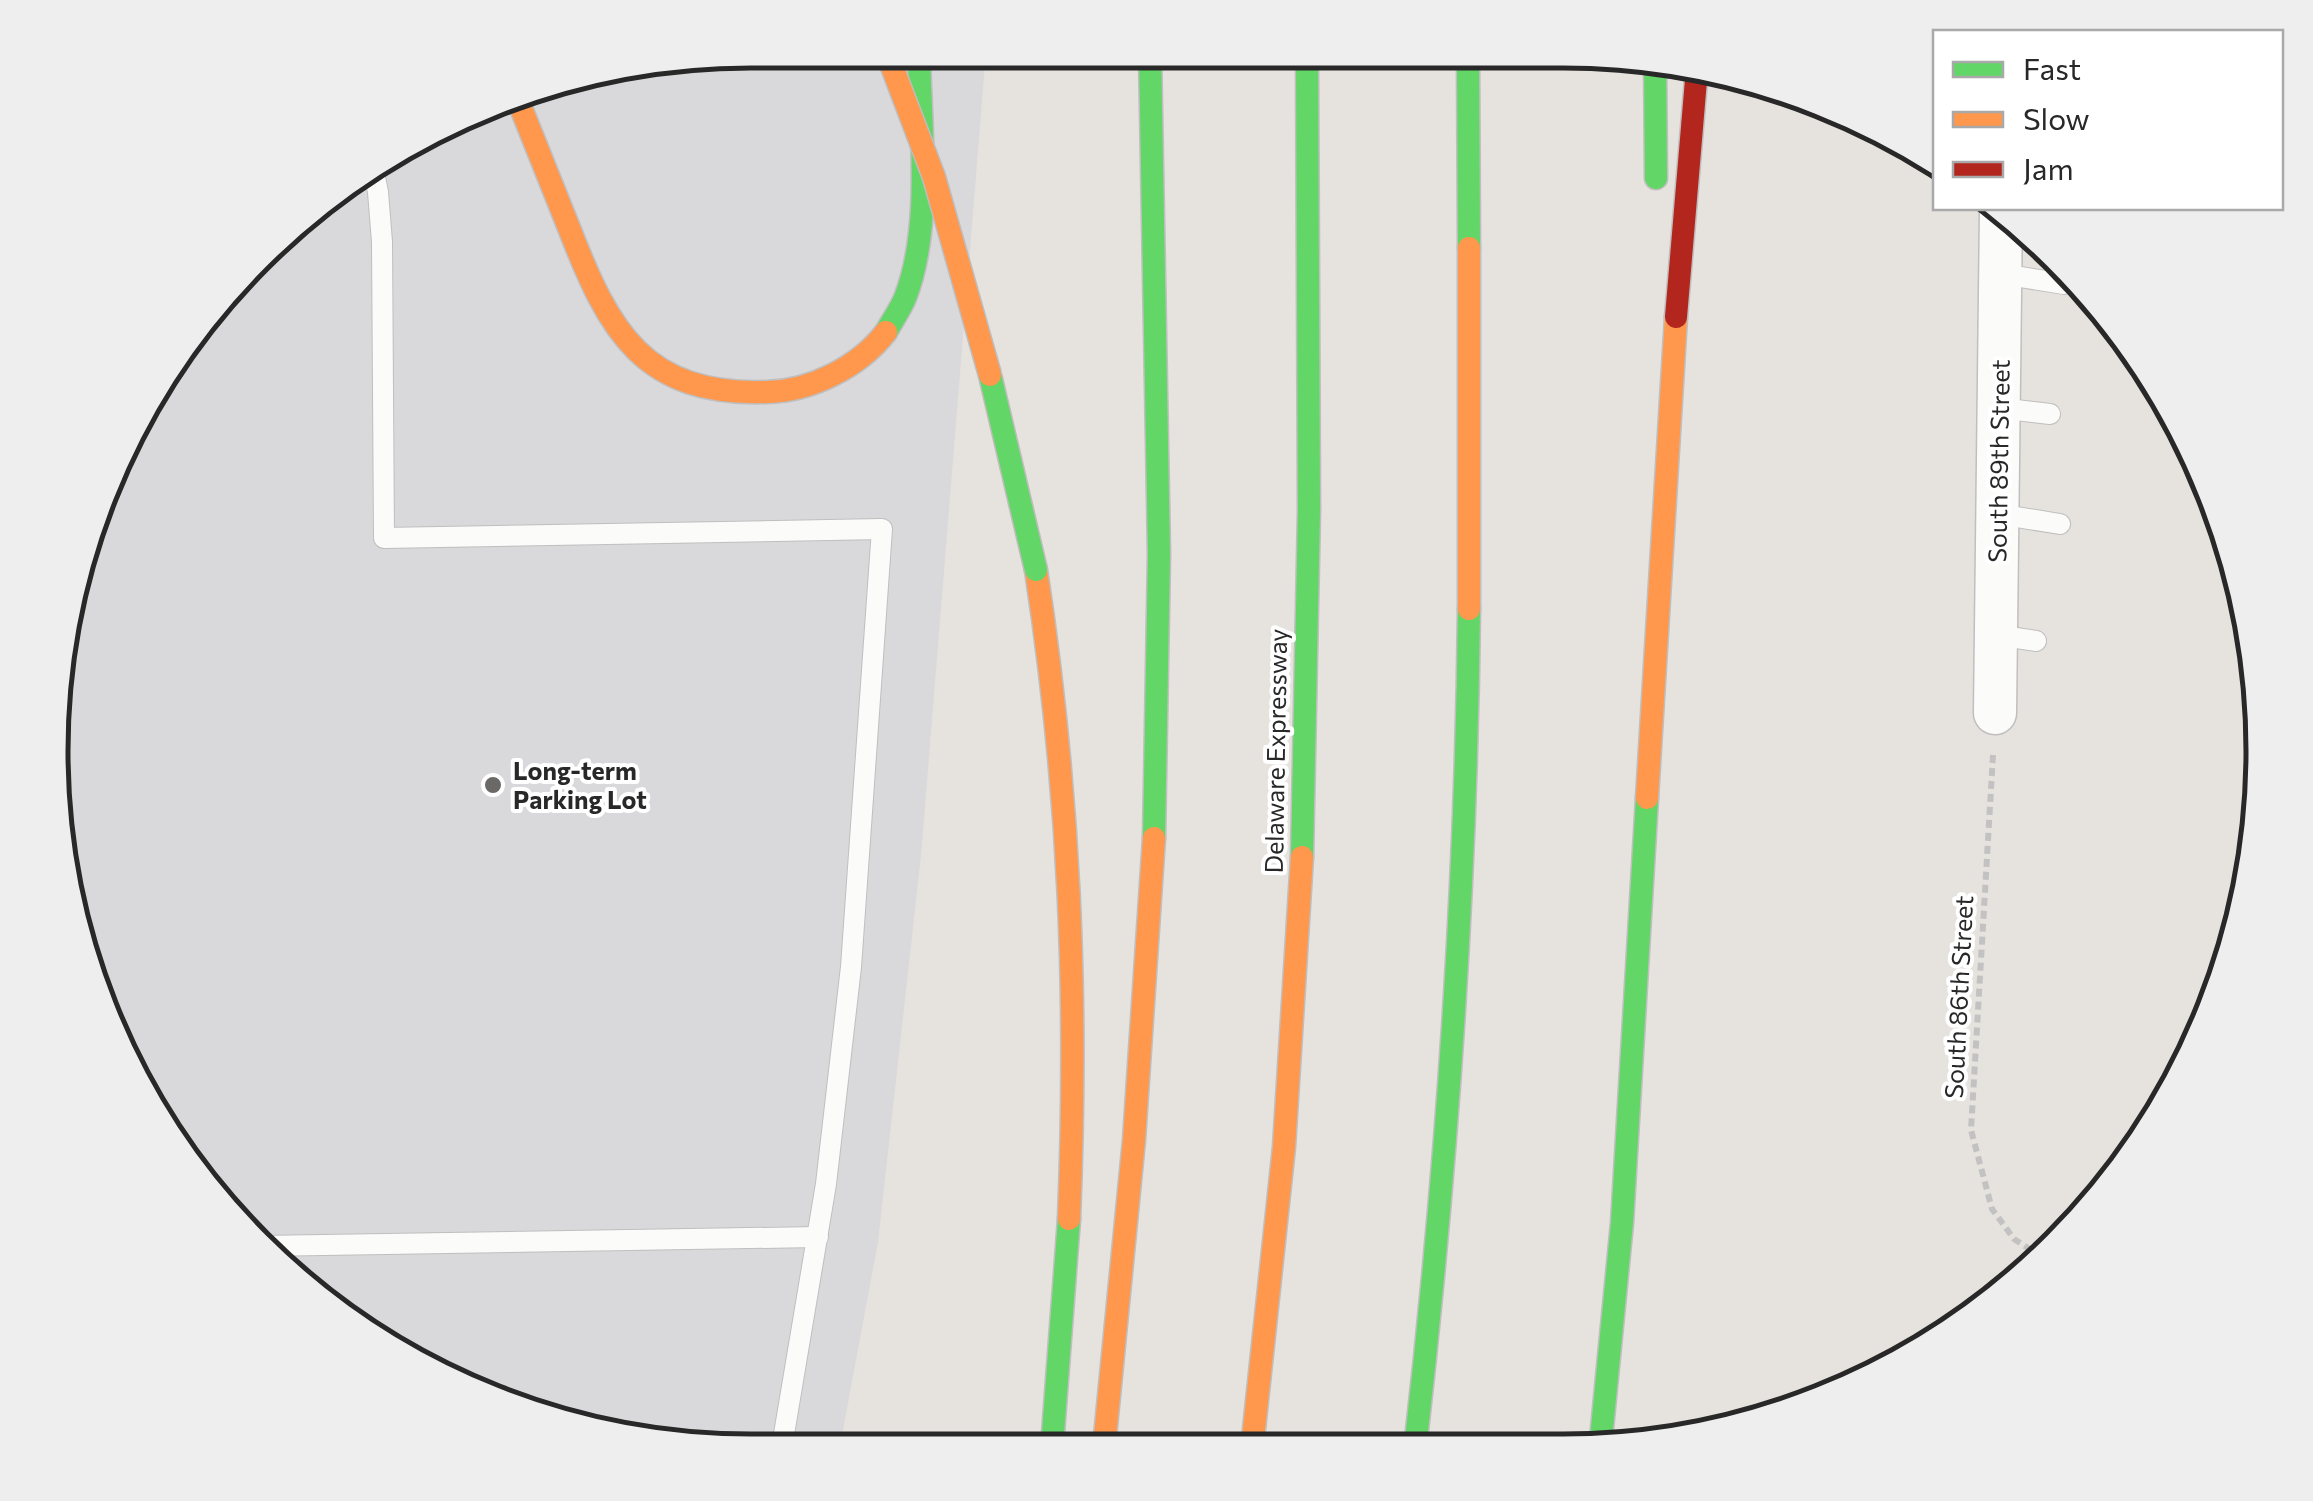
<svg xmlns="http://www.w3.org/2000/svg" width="2313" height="1501" viewBox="0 0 2313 1501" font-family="Commissioner,sans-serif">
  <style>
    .airport { fill: #d9d9dc }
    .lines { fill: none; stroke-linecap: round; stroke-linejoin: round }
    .lane-casing { stroke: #c0bfbf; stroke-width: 22 }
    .street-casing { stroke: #c0bfbf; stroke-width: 45 }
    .fast-casing { stroke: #c0bfbf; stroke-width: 25 }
    .slow-casing { stroke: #c0bfbf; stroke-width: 25 }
    .jam-casing { stroke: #c0bfbf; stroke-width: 25 }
    .path { stroke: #c3c2c2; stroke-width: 6; stroke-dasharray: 8 5; stroke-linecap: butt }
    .lane { stroke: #fbfbfa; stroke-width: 20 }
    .street { stroke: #fbfbfa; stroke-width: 42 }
    .fast { stroke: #63d668; stroke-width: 22 }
    .slow { stroke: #ff974d; stroke-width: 22 }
    .jam { stroke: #b3261e; stroke-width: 22 }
    .fast-bridge-casing { stroke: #bfbdbc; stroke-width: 25; stroke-linecap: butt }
    .slow-bridge-casing { stroke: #bfbdbc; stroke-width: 25; stroke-linecap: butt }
    .fast-bridge { stroke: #63d668; stroke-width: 22 }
    .slow-bridge { stroke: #ff974d; stroke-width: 22 }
    .poi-dot { fill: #6a6968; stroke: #fff; stroke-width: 4 }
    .labels { text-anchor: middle; stroke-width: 8; stroke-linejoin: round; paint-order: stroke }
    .street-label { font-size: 25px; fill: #282828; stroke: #fff }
    .poi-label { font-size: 25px; font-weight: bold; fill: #282828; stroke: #fff; text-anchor: start }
    .rim { fill: none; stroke: #282828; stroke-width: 5 }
  </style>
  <rect width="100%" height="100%" fill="#e6e2de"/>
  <path class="airport" d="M 751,50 L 986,52 L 921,856 L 878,1242 L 840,1446 L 660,1445 L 482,1397 L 289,1278 L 168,1139 L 74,931 L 51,705 L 87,525 L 195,324 L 361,168 L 526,87 Z"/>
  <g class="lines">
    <defs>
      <g id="lane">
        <path d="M 372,163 L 378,192 L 382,242 L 384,538 L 882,529 L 851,967 L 826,1184 L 782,1446"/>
        <path d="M 2001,274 L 2064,284"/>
        <path d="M 1999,408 L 2050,414"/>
        <path d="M 1998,514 L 2060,524"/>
        <path d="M 1996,635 L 2036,641"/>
        <path d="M 261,1246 L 818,1237"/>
      </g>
      <path id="street" d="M 1995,713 L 2001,209"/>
      <g id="fast">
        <path d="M 1150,53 L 1159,554 L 1154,838"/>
        <path d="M 1468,55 L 1469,248"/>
        <path d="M 1655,56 L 1656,178"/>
        <path d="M 886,332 C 892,321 900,310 905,298 C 933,227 920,127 919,51"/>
        <path d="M 1302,857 L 1309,510 L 1307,54"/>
        <path d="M 1052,1447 L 1069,1219"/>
        <path d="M 1415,1449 C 1447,1169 1466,890 1469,609"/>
        <path d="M 1600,1449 L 1622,1223 L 1647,798"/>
      </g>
      <g id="slow">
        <path d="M 515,93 C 533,138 551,183 569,228 C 609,331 643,396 767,392 C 811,391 859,367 886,332"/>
        <path d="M 1036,570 C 1070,792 1078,996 1069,1219"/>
        <path d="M 1469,609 L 1469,248"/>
        <path d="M 1647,798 L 1676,317"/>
        <path d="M 1104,1447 L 1134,1140 L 1154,838"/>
        <path d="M 1252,1448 L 1284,1147 L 1302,857"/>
      </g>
      <path id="jam" d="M 1676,317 L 1697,68"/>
    </defs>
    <use href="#lane" class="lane-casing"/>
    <use href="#street" class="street-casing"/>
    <use href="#fast" class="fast-casing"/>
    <use href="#slow" class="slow-casing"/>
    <use href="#jam" class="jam-casing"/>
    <path class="path" d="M 1993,755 L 1971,1130 L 1992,1209 L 2014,1239 L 2042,1257"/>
    <use href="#lane" class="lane"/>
    <use href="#street" class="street"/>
    <use href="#fast" class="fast"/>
    <use href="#slow" class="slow"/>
    <use href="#jam" class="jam"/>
    <defs>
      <path id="fast-bridge" d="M 990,375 L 1036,570"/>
      <path id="slow-bridge" d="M 886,51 L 934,177 L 990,375"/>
    </defs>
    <use href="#fast-bridge" class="fast-bridge-casing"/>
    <use href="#slow-bridge" class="slow-bridge-casing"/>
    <use href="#fast-bridge" class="fast-bridge"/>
    <use href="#slow-bridge" class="slow-bridge"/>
  </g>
  <circle class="poi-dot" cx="493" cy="785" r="10"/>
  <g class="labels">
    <g class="street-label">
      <text transform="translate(1999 461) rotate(-89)" y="9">South 89th Street</text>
      <text transform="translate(1276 751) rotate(-89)" y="9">Delaware Expressway</text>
      <text transform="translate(1959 997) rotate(-87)" y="9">South 86th Street</text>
    </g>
    <g class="poi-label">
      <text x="513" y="780">Long-term<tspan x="513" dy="29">Parking Lot</tspan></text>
    </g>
  </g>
  <path d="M0 0H2313V1501H0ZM751 68H1563A683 683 0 0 1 2246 751V751A683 683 0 0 1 1563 1434H751A683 683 0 0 1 68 751V751A683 683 0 0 1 751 68Z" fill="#eee" fill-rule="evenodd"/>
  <path class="rim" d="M751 68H1563A683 683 0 0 1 2246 751V751A683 683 0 0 1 1563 1434H751A683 683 0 0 1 68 751V751A683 683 0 0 1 751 68Z"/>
  <rect x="1933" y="30" width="350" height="180" fill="#ffffff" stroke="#a9a9a9" stroke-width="2.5"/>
  <rect x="1953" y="62" width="50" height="15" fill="#63d668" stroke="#a9a9a9" stroke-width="2.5"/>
  <text x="2023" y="80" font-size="30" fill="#282828">Fast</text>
  <rect x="1953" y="112" width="50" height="15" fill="#ff974d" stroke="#a9a9a9" stroke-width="2.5"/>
  <text x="2023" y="130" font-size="30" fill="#282828">Slow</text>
  <rect x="1953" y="162" width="50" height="15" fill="#b3261e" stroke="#a9a9a9" stroke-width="2.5"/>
  <text x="2023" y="180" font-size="30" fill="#282828">Jam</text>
</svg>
